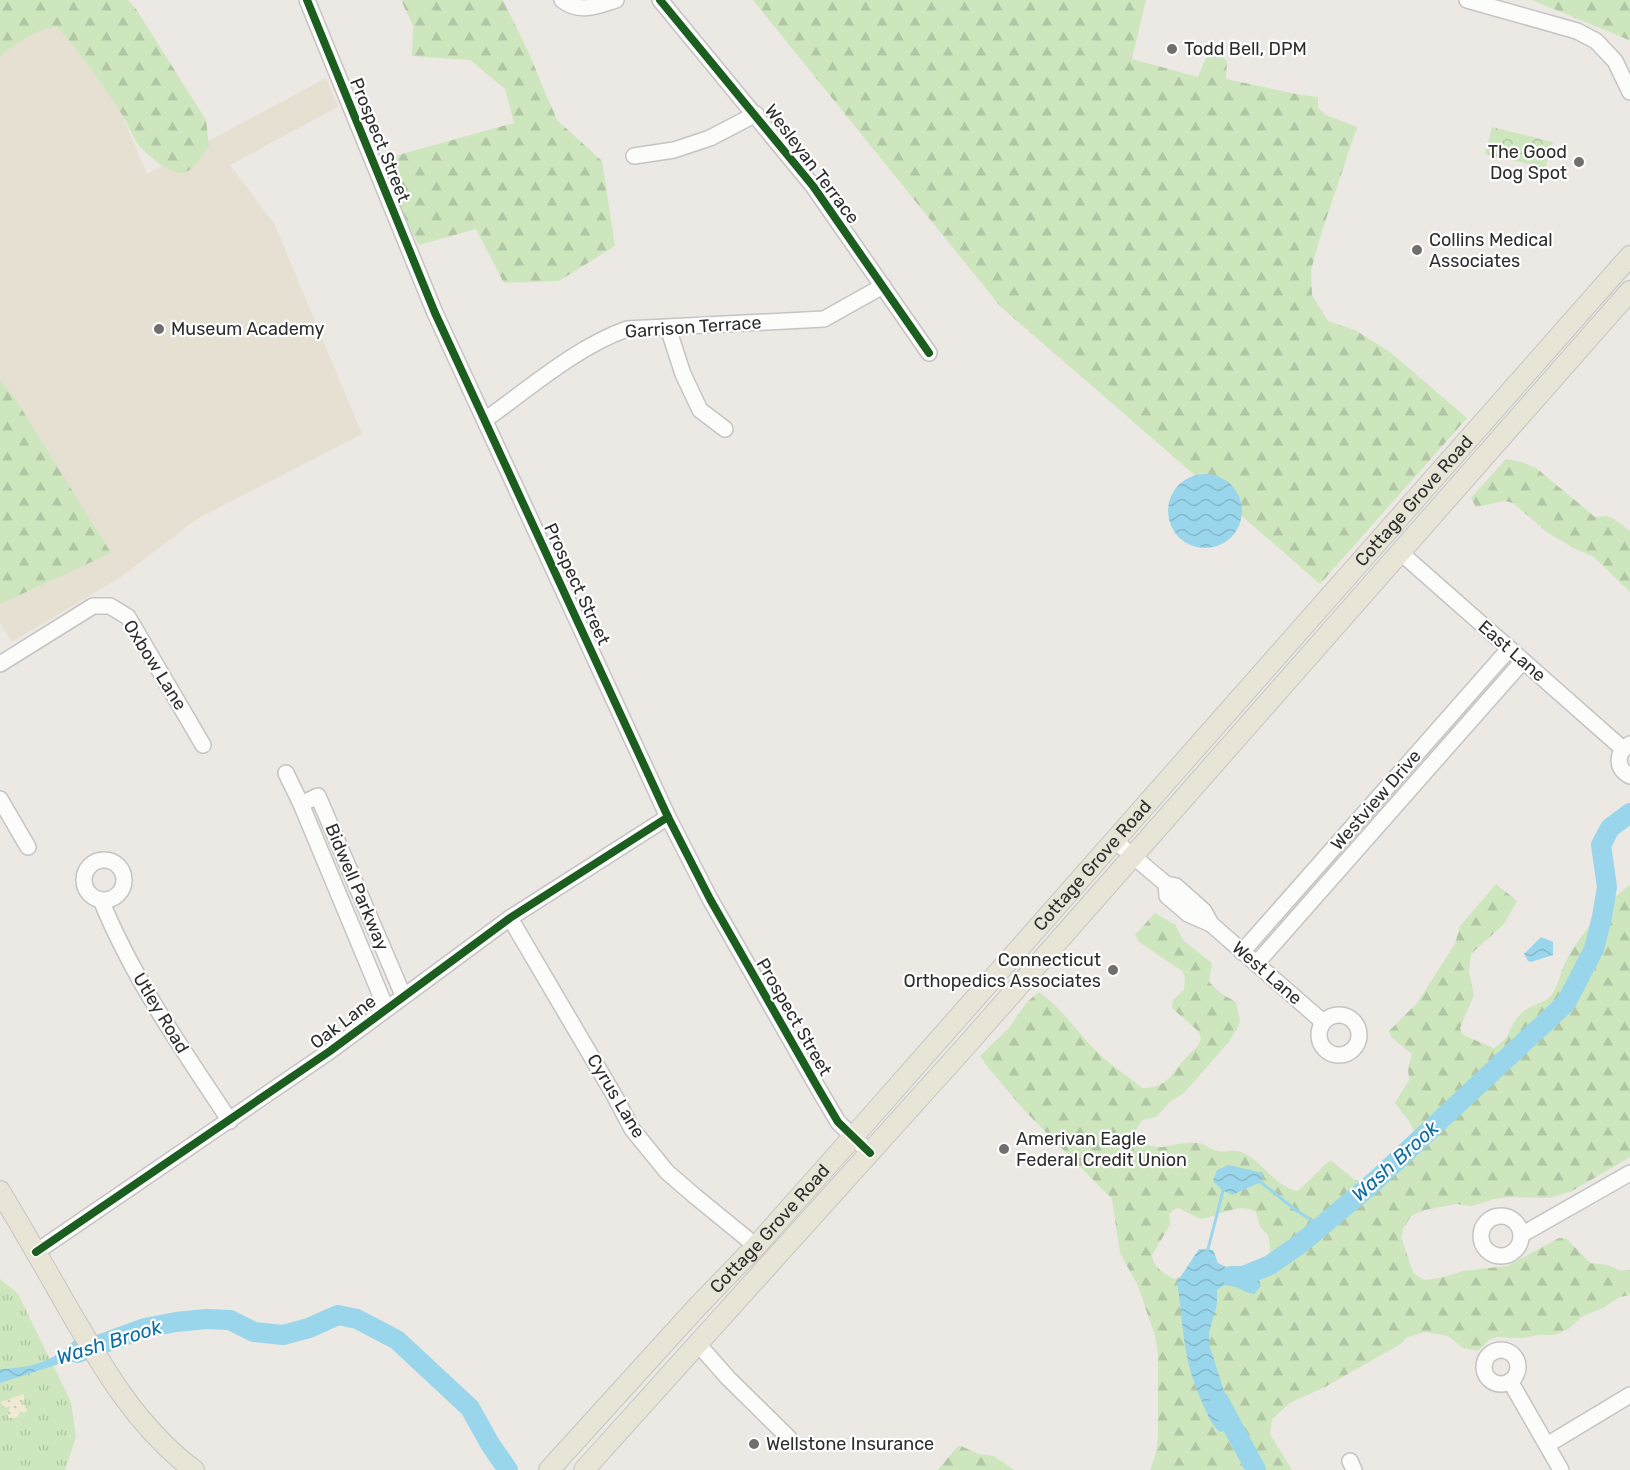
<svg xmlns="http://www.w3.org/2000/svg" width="1630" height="1470" viewBox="0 0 1630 1470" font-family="Rubik,sans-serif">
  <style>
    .education { fill: #e6e0d3 }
    .grass { fill: url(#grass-tufts) }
    .forest { fill: url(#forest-firs); fill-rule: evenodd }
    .sand { fill: url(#sand-dots) }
    .park { fill: url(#park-crowns) }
    .water { fill: url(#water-waves) }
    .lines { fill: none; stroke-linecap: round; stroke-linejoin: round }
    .stream { stroke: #99d6ec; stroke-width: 3 }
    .river { stroke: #99d6ec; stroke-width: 20 }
    .minor-casing { stroke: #c5c4c5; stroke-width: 18 }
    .major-casing { stroke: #c6c5c4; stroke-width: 22 }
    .minor { stroke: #fcfcfb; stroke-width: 15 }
    .major { stroke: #e8e4d6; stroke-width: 20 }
    .cycleway-casing { stroke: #fff; stroke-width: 11 }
    .cycleway { stroke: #1b5e20; stroke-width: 8 }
    .poi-dot { fill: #706f6e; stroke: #fff; stroke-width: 2 }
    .labels { text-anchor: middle; stroke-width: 4.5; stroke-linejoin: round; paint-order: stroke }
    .poi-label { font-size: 18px; fill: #2e2e2e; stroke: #fff; text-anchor: start }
    .street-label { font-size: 18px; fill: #2e2e2e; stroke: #fff }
    .water-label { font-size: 20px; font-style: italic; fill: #0d6fa3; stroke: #fff }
  </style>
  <defs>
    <pattern id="grass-tufts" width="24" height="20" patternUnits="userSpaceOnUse" patternTransform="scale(1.5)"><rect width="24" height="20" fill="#cee6be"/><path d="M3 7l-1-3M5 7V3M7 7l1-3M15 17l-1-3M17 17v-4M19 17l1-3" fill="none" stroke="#b1c6a4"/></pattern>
    <pattern id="forest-firs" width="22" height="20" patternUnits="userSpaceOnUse" patternTransform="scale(1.5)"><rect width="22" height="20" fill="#cee6be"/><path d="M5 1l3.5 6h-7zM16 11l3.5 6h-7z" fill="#b1c6a4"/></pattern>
    <pattern id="sand-dots" width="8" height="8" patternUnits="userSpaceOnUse" patternTransform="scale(1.5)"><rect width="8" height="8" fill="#f0ead3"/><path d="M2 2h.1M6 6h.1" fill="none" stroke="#cec9b5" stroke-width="1.8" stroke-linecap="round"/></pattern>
    <pattern id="park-crowns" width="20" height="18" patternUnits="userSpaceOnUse" patternTransform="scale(1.5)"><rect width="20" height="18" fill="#cee6be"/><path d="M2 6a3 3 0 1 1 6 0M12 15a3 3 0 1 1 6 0" fill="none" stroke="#b1c6a4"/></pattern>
    <pattern id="water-waves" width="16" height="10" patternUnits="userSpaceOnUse" patternTransform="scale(1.5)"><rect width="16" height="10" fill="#99d6ec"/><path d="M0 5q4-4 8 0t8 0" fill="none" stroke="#84b8cb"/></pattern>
  </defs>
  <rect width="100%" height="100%" fill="#ece8e4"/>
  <path class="education" d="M 76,6 L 147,174 L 326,78 L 338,107 L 230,165 L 274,223 L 362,434 L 197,519 L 121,577 L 12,642 L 0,623 L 0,44 Z"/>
  <g class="grass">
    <path d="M 1514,662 L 1379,816 L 1379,811 L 1508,664 Z"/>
    <path d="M 1359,835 L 1362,838 L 1259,950 L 1260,946 L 1355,836 Z"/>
    <path d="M 0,1279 L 18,1294 L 71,1402 L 76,1437 L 65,1470 L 0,1470 Z"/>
  </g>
  <g class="forest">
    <path d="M 0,0 L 128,0 L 136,9 L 206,120 L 209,146 C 202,155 193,174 180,173 C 167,172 150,157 141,148 C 133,139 129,126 123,116 C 104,86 81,54 57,27 C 36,29 15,43 0,57 Z"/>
    <path d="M 401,0 L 503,0 L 527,49 L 557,120 L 602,161 L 615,246 L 559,281 L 504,283 L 476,229 L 419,245 L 373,162 L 514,123 L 505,89 L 470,60 L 412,56 L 413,26 Z"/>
    <path d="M 753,0 L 1146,0 L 1132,59 L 1198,77 L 1213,41 L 1227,62 L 1226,79 L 1301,95 L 1318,97 L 1318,108 L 1326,115 L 1357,127 L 1322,231 L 1311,270 L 1312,295 L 1328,321 L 1355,330 L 1390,352 L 1467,418 L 1320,584 L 1000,306 Z"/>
    <path d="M 1532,0 L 1630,0 L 1630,39 L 1629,40 Z"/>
    <path d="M 0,380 L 16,400 L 111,553 L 0,604 Z"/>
    <path d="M 1506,459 L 1522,462 L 1536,468 L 1595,517 L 1607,516 L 1614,519 L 1630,531 L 1630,592 L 1594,557 L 1573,548 L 1547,532 L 1513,503 L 1505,501 L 1476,507 L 1471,498 Z"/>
    <path d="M 1496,884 L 1517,901 L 1504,924 L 1471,954 L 1469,972 L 1474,995 L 1460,1028 L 1463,1035 L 1494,1048 C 1513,1036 1506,1030 1519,1016 C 1529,1004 1543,1004 1550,997 C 1558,987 1561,970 1567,959 C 1579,937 1610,898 1630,885 L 1630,1157 L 1572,1191 L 1550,1198 L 1510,1197 L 1494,1199 L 1472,1206 L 1456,1204 L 1425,1210 L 1411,1216 L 1403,1229 L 1401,1237 L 1413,1272 L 1419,1277 L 1425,1280 L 1440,1278 L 1463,1271 L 1507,1266 L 1559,1238 L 1567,1239 L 1590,1263 L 1608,1265 L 1621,1271 L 1630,1270 L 1630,1295 L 1620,1297 L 1603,1308 L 1581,1317 L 1570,1328 L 1555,1335 L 1539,1335 L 1523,1338 L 1497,1337 L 1489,1340 L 1478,1351 L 1463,1348 L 1448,1336 L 1425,1332 L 1408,1337 L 1399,1345 L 1325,1387 L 1290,1403 L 1272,1419 L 1270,1434 L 1292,1470 L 1150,1470 L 1156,1453 L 1158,1437 L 1158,1355 L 1155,1336 L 1138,1286 L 1120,1253 L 1112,1199 L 1023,1109 L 986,1065 L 980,1056 L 1008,1029 L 1027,1002 L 1039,992 C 1065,1010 1081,1039 1105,1059 C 1117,1070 1131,1078 1142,1088 C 1167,1089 1173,1072 1187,1056 C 1193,1050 1199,1047 1201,1038 L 1198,1031 L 1172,1008 L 1173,1000 L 1184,990 L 1185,978 L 1182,971 L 1139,942 L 1135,935 L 1155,913 L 1175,925 L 1184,941 L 1212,963 L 1209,982 L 1220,993 L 1236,1002 L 1240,1020 L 1238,1027 L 1228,1043 L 1184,1093 L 1171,1101 L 1156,1117 L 1142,1120 L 1134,1133 C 1156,1159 1167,1141 1197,1143 C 1205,1143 1210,1150 1218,1151 C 1225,1153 1234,1149 1241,1152 C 1263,1161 1274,1186 1297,1191 L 1300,1189 L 1329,1161 L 1333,1162 L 1354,1179 L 1361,1182 C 1369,1178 1373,1172 1379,1166 C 1392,1155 1406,1145 1414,1131 L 1409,1121 L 1395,1103 L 1409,1080 L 1408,1068 L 1412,1054 L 1392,1038 L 1389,1031 L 1417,1003 L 1455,944 L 1460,926 ZM 1179,1208 L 1200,1219 C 1218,1217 1238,1201 1256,1212 L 1260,1227 L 1268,1235 L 1270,1246 L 1269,1262 L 1245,1272 L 1217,1265 L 1174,1279 C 1164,1274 1153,1267 1152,1255 L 1170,1225 L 1169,1214 L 1175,1209 Z"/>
    <path d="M 961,1446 L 979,1454 L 994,1456 L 1014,1470 L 938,1470 L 957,1447 Z"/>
  </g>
  <path class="sand" d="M 24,1394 L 24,1400 L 21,1404 L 27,1406 L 27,1411 L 23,1413 L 21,1412 L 16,1418 L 9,1418 L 7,1414 L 11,1406 L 3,1408 L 1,1402 Z"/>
  <path class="park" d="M 1492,127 L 1553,142 L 1545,168 L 1485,154 Z"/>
  <g class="water">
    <circle cx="1205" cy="511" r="37"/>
    <path d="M 1541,937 L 1553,942 L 1553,955 L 1531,962 L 1528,961 L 1524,954 Z"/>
    <path d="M 1229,1165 L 1263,1173 L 1259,1183 L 1232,1195 L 1222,1190 L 1213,1181 L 1217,1170 Z"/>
    <path d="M 1199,1249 L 1213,1250 L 1218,1263 L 1226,1267 L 1254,1265 L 1261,1286 L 1254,1294 C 1240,1293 1231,1278 1217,1290 L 1217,1304 L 1209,1333 L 1210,1347 L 1225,1394 L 1234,1415 L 1229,1428 L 1221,1432 C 1213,1428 1209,1417 1205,1409 C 1198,1393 1190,1374 1187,1356 C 1182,1332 1181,1306 1177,1282 Z"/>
    <path d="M 77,1338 L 87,1355 L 0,1383 L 0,1369 C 32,1368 54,1362 77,1338 Z"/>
  </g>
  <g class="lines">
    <g class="stream">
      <path d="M 1258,1180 L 1297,1211 L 1321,1226"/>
      <path d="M 1207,1253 L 1224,1187"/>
    </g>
    <g class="river">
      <path d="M 1231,1276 L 1241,1277 L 1270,1265 L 1300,1244 L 1374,1182 L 1566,1003 L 1594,949 L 1602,917 L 1607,887 L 1601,845 L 1610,828 L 1630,813"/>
      <path d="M 77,1353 L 145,1328 L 176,1322 L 206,1319 L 230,1320 L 254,1332 L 283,1335 L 309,1328 L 338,1315 L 357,1319 L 397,1340 L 470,1408 L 490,1444 L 508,1470"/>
      <path d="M 1219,1401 L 1256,1470"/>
    </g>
    <defs>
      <g id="minor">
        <path d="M 307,0 L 435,313 L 668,817 L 710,899 L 818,1088 L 838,1122 L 870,1153"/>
        <path d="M 562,0 C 580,14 596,6 616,0"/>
        <path d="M 660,0 L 813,186 L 929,353"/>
        <path d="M 1467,0 L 1577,31 L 1596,41 L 1615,61 L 1630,92"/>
        <path d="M 634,156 L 674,150 L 710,138 L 756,114"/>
        <path d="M 668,328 L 683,374 L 700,410 L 725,429"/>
        <path d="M 485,420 C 528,389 578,346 627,329 L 824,319 L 883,286"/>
        <path d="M 1401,553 L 1623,749"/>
        <path d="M 0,664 L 93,606 L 110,606 L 128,617 L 203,745"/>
        <path d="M 1630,744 C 1616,752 1615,768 1630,776"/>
        <path d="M 286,773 L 301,804"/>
        <path d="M 0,799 L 28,847"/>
        <path d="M 1114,840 L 1166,884 L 1176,886 L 1204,911 L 1211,924"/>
        <circle cx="104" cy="880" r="20"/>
        <path d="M 1166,884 L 1167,896 L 1188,914 L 1211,924 L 1323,1022"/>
        <path d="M 101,900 C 133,979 183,1050 230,1121"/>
        <path d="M 510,918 L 614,1095 L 632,1129 L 667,1172 L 696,1197 L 756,1246"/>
        <path d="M 1242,952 L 1509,649"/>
        <path d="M 1256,964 L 1523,661"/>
        <path d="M 386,1008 L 301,804 L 318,796 L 403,995"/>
        <circle cx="1339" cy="1035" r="20"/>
        <circle cx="1501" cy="1236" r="20"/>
        <path d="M 1521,1235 L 1630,1173"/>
        <path d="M 36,1252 L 330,1051 L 510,918 L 668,817"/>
        <path d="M 698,1344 L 728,1378 L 789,1438"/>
        <circle cx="1501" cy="1367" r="17"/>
        <path d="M 1510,1381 L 1561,1470"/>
        <path d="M 1547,1445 L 1630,1395"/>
        <path d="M 1350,1461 L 1354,1470"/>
      </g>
      <g id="major">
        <path d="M 0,1191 C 22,1228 43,1264 64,1301 C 100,1363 136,1427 194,1470"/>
        <path id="s1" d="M 549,1470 L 698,1306 L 756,1246 L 867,1121 L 1630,256"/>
        <path d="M 584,1470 L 965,1047 L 1630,291"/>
      </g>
    </defs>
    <use href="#minor" class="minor-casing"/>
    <use href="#major" class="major-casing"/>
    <use href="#minor" class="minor"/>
    <use href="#major" class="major"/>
    <defs>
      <g id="cycleway">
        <path d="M 307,0 L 435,313 L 668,817 L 710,899 L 818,1088 L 838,1122 L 870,1153"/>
        <path d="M 660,0 L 813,186 L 929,353"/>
        <path d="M 36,1252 L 330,1051 L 510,918 L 668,817"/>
      </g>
    </defs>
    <use href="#cycleway" class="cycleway-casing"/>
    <use href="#cycleway" class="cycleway"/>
  </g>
  <g class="poi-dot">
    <circle cx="1172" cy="49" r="6"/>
    <circle cx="1579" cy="162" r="6"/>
    <circle cx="1417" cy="250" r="6"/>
    <circle cx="159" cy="329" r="6"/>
    <circle cx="1113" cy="970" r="6"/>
    <circle cx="1004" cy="1149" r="6"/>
    <circle cx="754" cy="1444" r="6"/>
  </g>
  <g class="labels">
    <g class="poi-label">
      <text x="1184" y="55">Todd Bell, DPM</text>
      <text x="1567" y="158" text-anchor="end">The Good<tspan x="1567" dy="21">Dog Spot</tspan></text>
      <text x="1429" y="246">Collins Medical<tspan x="1429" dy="21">Associates</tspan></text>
      <text x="171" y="335">Museum Academy</text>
      <text x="1101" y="966" text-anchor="end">Connecticut<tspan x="1101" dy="21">Orthopedics Associates</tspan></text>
      <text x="1016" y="1145">Amerivan Eagle<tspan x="1016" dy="21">Federal Credit Union</tspan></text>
      <text x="766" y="1450">Wellstone Insurance</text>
    </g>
    <g class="street-label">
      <text transform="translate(380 140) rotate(68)" y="6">Prospect Street</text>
      <text transform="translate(812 164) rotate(53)" y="6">Wesleyan Terrace</text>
      <text transform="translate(693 327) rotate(-4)" y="6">Garrison Terrace</text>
      <text dy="6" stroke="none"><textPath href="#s1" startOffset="1299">Cottage Grove Road</textPath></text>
      <text transform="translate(577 584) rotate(65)" y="6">Prospect Street</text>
      <text transform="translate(1512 651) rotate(41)" y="6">East Lane</text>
      <text transform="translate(155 665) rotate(58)" y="6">Oxbow Lane</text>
      <text transform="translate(1376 800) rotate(-49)" y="6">Westview Drive</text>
      <text dy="6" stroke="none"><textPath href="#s1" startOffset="813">Cottage Grove Road</textPath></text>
      <text transform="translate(357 887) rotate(67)" y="6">Bidwell Parkway</text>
      <text transform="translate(1267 973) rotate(41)" y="6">West Lane</text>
      <text transform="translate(161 1013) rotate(59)" y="6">Utley Road</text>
      <text transform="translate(794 1017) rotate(60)" y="6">Prospect Street</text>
      <text transform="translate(343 1022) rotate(-37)" y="6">Oak Lane</text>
      <text transform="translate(616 1096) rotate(59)" y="6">Cyrus Lane</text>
      <text dy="6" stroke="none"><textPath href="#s1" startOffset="327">Cottage Grove Road</textPath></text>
    </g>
    <g class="water-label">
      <text transform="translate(1395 1161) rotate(-42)" y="7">Wash Brook</text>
      <text transform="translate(109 1342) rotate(-17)" y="7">Wash Brook</text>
    </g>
  </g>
</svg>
